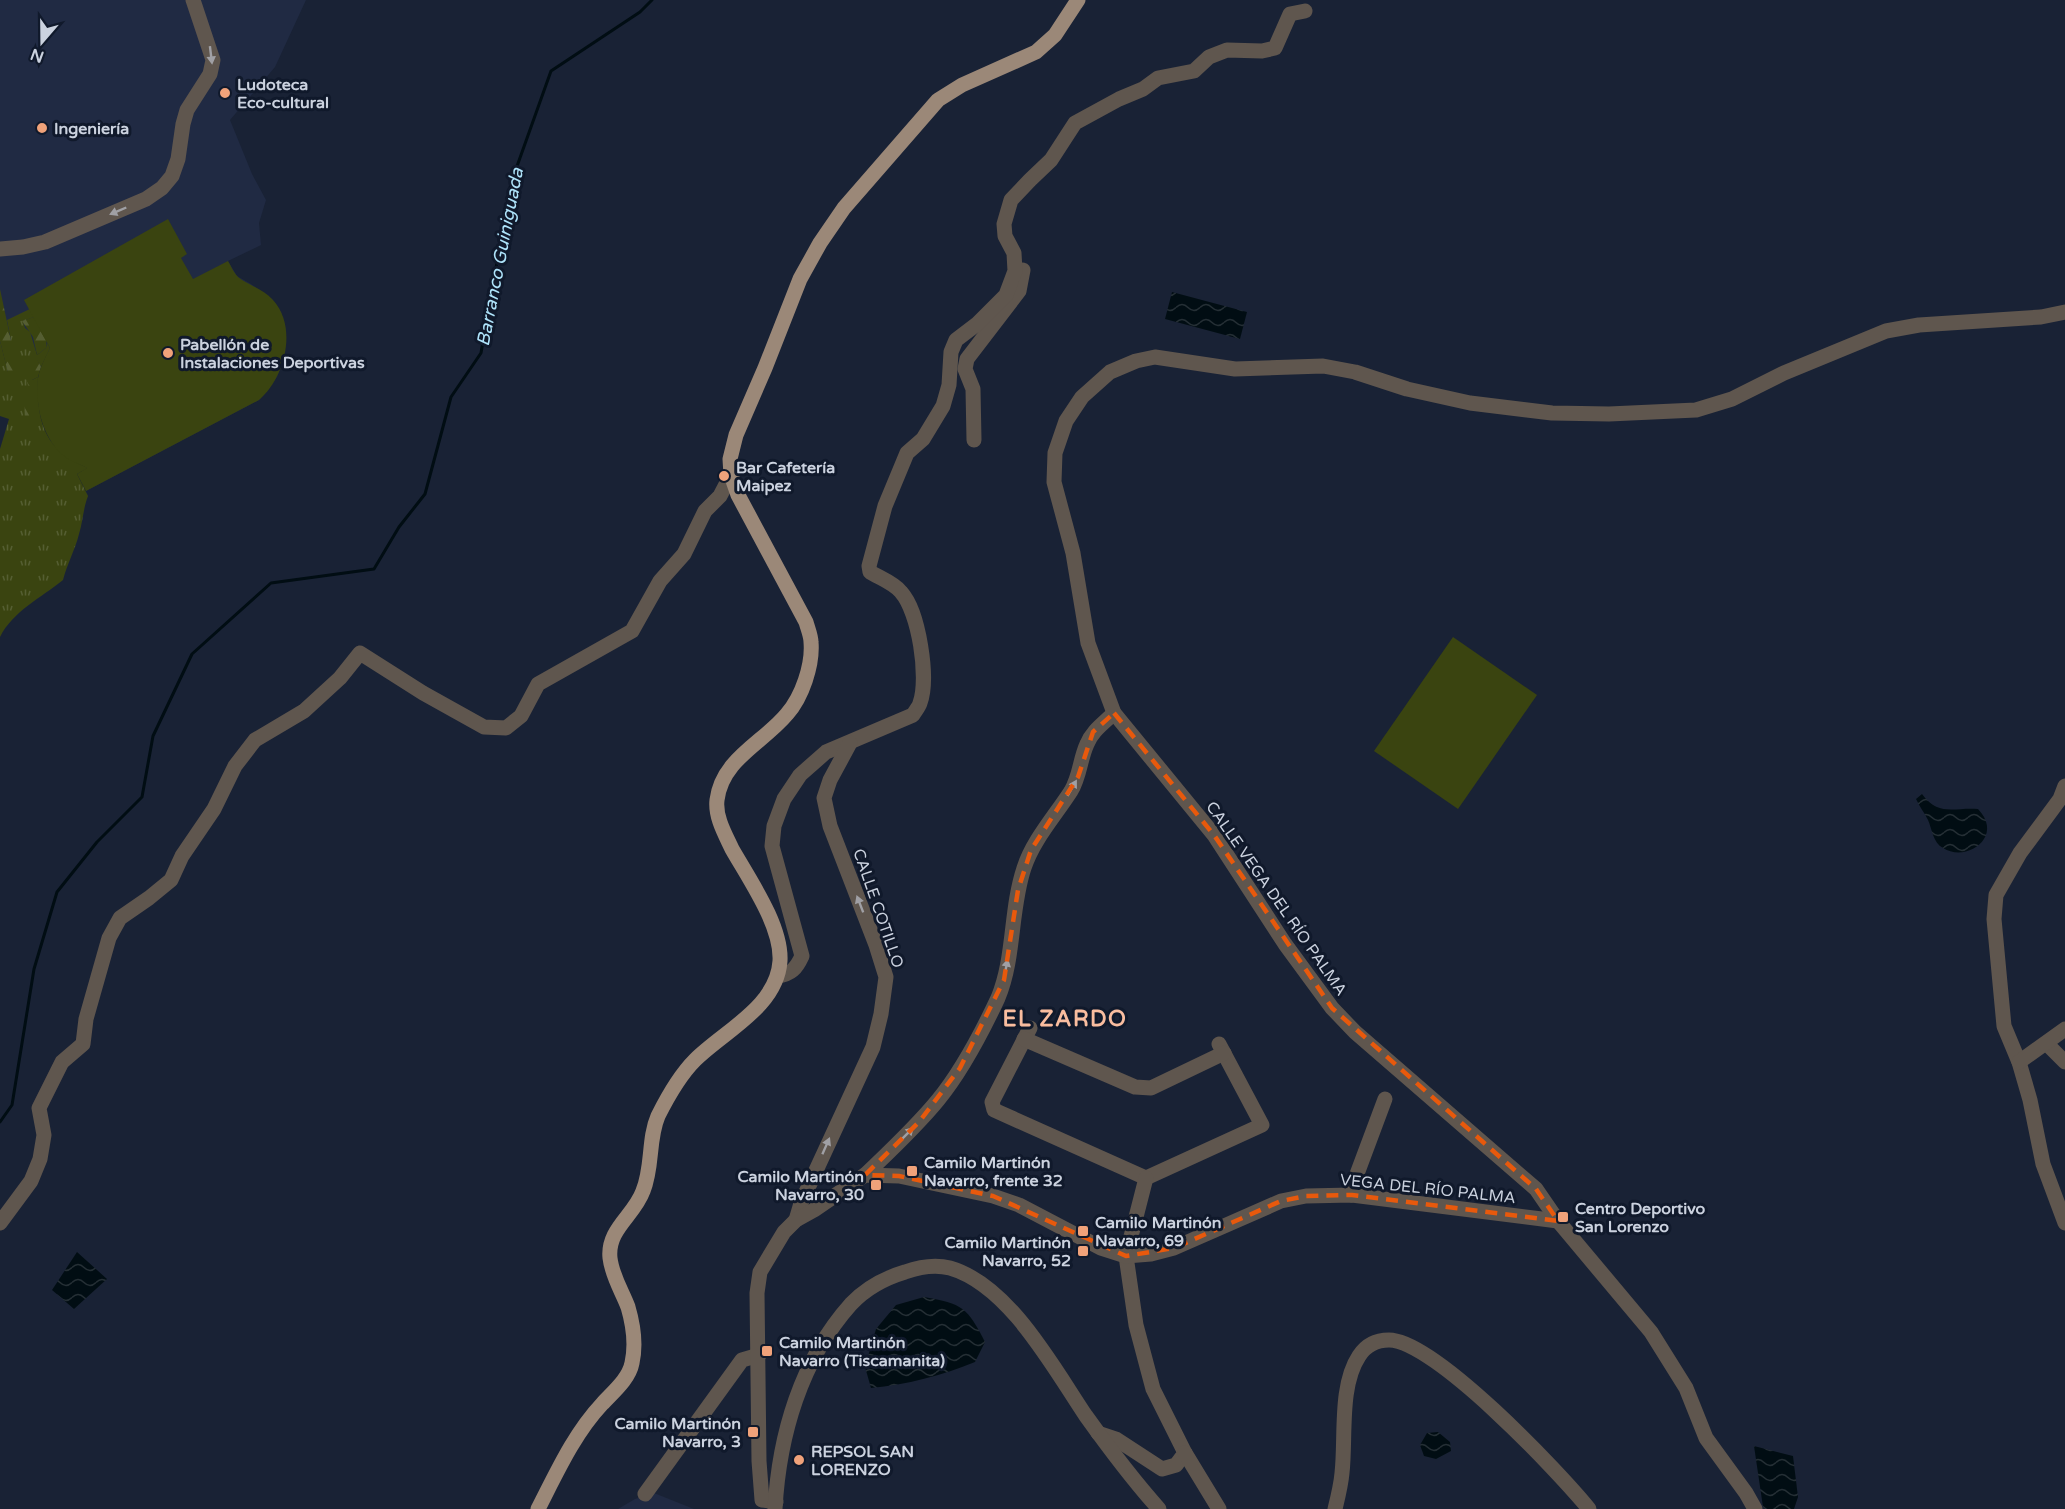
<svg xmlns="http://www.w3.org/2000/svg" width="2065" height="1509" viewBox="0 0 2065 1509" font-family="'Varela Round',sans-serif">
  <style>
    .built { fill: #202a43 }
    .grass { fill: url(#grass-tufts) }
    .forest { fill: url(#forest-firs) }
    .garden { fill: #3a4410 }
    .water { fill: url(#water-waves) }
    .lines { fill: none; stroke-linecap: round; stroke-linejoin: round }
    .stream { stroke: #010d13; stroke-width: 3 }
    .minor { stroke: #5f564e; stroke-width: 15 }
    .major { stroke: #9b8878; stroke-width: 15 }
    .oneway { fill: #a0a0a5 }
    .marked { fill: none; stroke: #e8590c; stroke-width: 4.5; stroke-dasharray: 12 8; stroke-linejoin: round }
    .poi-dot { fill: #f0a27a; stroke: #10192b; stroke-width: 2 }
    .labels { text-anchor: middle; stroke-width: 6; stroke-linejoin: round; paint-order: stroke }
    .poi-label { font-size: 16px; font-weight: bold; fill: #cbd2df; stroke: #10192b; text-anchor: start }
    .street-label { font-size: 16px; fill: #cbd2df; stroke: #10192b }
    .water-label { font-size: 18px; font-style: italic; fill: #afe4fb; stroke: #10192b }
    .district-label { font-size: 22px; font-weight: bold; letter-spacing: 1.5px; fill: #f9bd9f; stroke: #10192b }
  </style>
  <defs>
    <pattern id="grass-tufts" width="24" height="20" patternUnits="userSpaceOnUse" patternTransform="scale(1.5)"><rect width="24" height="20" fill="#3a4410"/><path d="M3 7l-1-3M5 7V3M7 7l1-3M15 17l-1-3M17 17v-4M19 17l1-3" fill="none" stroke="#555e32"/></pattern>
    <pattern id="forest-firs" width="22" height="20" patternUnits="userSpaceOnUse" patternTransform="scale(1.5)"><rect width="22" height="20" fill="#3a4410"/><path d="M5 1l3.5 6h-7zM16 11l3.5 6h-7z" fill="#555e32"/></pattern>
    <pattern id="water-waves" width="16" height="10" patternUnits="userSpaceOnUse" patternTransform="scale(1.5)"><rect width="16" height="10" fill="#010d13"/><path d="M0 5q4-4 8 0t8 0" fill="none" stroke="#252f35"/></pattern>
  </defs>
  <rect width="100%" height="100%" fill="#192235"/>
  <g class="built">
    <path d="M 0,0 L 306,0 L 275,67 L 230,120 L 252,174 L 266,200 L 259,223 L 261,245 L 228,261 L 237,276 L 251,284 L 272,299 L 281,312 L 286,330 L 282,364 L 277,377 L 259,400 L 86,491 L 87,468 L 55,358 L 25,349 L 0,350 Z"/>
    <path d="M 654,1493 L 694,1509 L 618,1509 L 635,1499 Z"/>
  </g>
  <path class="grass" d="M 34,307 L 37,316 L 23,321 L 25,328 L 30,332 L 37,355 L 46,348 L 47,343 L 50,348 L 41,367 L 37,360 L 32,380 L 38,377 C 37,423 43,448 88,468 L 77,474 L 88,496 C 83,509 83,521 79,534 C 75,550 67,564 63,580 C 41,598 13,611 0,637 L 0,449 L 9,419 L 0,416 L 0,341 L 8,372 L 11,341 L 7,320 Z"/>
  <g class="forest">
    <path d="M 0,289 L 14,355 L 14,372 L 8,373 L 0,341 Z"/>
    <path d="M 37,316 L 47,334 L 46,348 L 37,355 L 33,337 L 22,321 Z"/>
    <path d="M 37,359 L 41,367 L 38,377 L 32,380 L 31,385 L 28,385 C 24,374 26,363 37,359 Z"/>
    <path d="M 30,391 L 33,396 L 37,418 L 31,425 L 25,415 L 24,393 Z"/>
  </g>
  <g class="garden">
    <path d="M 168,219 L 187,254 L 181,258 L 193,279 L 228,261 C 231,266 234,273 238,277 C 248,285 263,289 273,300 C 298,327 285,378 259,400 L 86,491 L 77,474 L 87,468 C 82,465 75,463 70,460 C 43,443 35,408 38,378 C 40,367 45,358 50,348 L 24,300 Z"/>
    <path d="M 1453,637 L 1537,695 L 1458,809 L 1374,751 Z"/>
  </g>
  <g class="water">
    <path d="M 1172,292 L 1247,312 L 1240,339 L 1165,319 Z"/>
    <path d="M 1922,794 C 1939,817 1954,807 1978,809 C 2005,837 1966,863 1943,848 C 1933,843 1932,829 1928,820 C 1924,812 1919,806 1916,799 Z"/>
    <path d="M 77,1252 L 107,1279 L 74,1309 L 52,1290 Z"/>
    <path d="M 924,1297 C 963,1304 967,1307 985,1342 L 975,1362 C 943,1375 906,1385 871,1388 L 865,1367 L 876,1329 L 896,1305 Z"/>
    <path d="M 1438,1432 L 1450,1442 L 1451,1451 L 1436,1459 L 1424,1456 L 1420,1445 L 1427,1433 Z"/>
    <path d="M 1754,1446 L 1793,1456 L 1798,1497 L 1794,1509 L 1765,1509 L 1763,1507 Z"/>
  </g>
  <g class="lines">
    <path class="stream" d="M 0,1122 L 12,1105 L 34,969 L 57,892 L 97,842 L 142,797 L 153,736 L 192,654 L 271,583 L 374,569 L 399,527 L 425,494 L 451,397 L 481,353 L 511,183 L 551,71 L 640,12 L 652,0"/>
    <g class="minor">
      <path d="M 0,249 L 23,247 L 45,242 L 146,199 L 162,188 L 172,176 L 178,159 L 183,124 L 187,110 L 210,74 L 213,60 L 193,0"/>
      <path d="M 974,440 L 973,389 L 965,369 L 967,359 L 1019,291 L 1023,270"/>
      <path d="M 2065,786 L 2060,799 L 2020,853 L 1996,895 L 1994,919 L 2004,1026 L 2019,1062 L 2030,1100 L 2043,1164 L 2065,1223"/>
      <path d="M 778,976 C 791,974 796,969 802,956 L 772,846 L 774,826 L 784,799 L 800,775 L 826,752 L 913,715 C 915,711 919,707 920,703 C 929,678 919,612 901,592 C 894,583 880,578 870,572 L 869,566 L 885,506 L 907,453 L 923,439 L 943,406 L 949,385 L 951,352 L 956,340 L 977,324 L 1006,295 L 1015,271 L 1014,253 L 1005,236 L 1004,224 L 1011,200 L 1030,180 L 1051,160 L 1075,123 L 1119,99 L 1143,89 L 1158,78 L 1194,71 L 1209,57 L 1227,50 L 1262,51 L 1275,48 L 1290,14 L 1305,11"/>
      <path d="M 1030,1028 L 992,1102 L 994,1110 L 1146,1178 L 1262,1125 L 1219,1044"/>
      <path d="M 1024,1039 L 1135,1087 L 1151,1088 L 1224,1053"/>
      <path d="M 2047,1044 L 2065,1062"/>
      <path d="M 2019,1062 L 2065,1029"/>
      <path d="M 865,1175 C 890,1151 916,1127 938,1100 C 961,1072 983,1030 998,998 C 1015,957 1010,910 1024,868 C 1033,840 1055,816 1071,791 C 1080,776 1080,759 1087,744 C 1092,731 1104,723 1114,713"/>
      <path d="M 1352,1195 L 1354,1182 L 1385,1099"/>
      <path d="M 796,1220 L 801,1203 L 873,1047 L 881,1014 L 886,977 L 876,945 L 830,826 L 824,798 L 830,780 L 850,743"/>
      <path d="M 0,1223 L 31,1181 L 40,1159 L 44,1135 L 39,1108 L 62,1062 L 83,1044 L 86,1019 L 109,938 L 120,918 L 149,898 L 171,880 L 182,856 L 214,809 L 235,766 L 255,740 L 304,711 L 340,678 L 360,653 L 423,693 L 484,727 L 506,728 L 521,716 L 538,684 L 632,631 L 660,581 L 684,554 L 705,511 L 720,496 L 731,475"/>
      <path d="M 1098,1433 L 1116,1439 L 1162,1469 L 1176,1465 L 1185,1453 L 1153,1389 L 1136,1325 L 1126,1256 L 1146,1178"/>
      <path d="M 1185,1453 L 1219,1509"/>
      <path d="M 645,1494 L 742,1360 L 759,1355"/>
      <path d="M 776,1502 L 762,1500 L 759,1461 L 757,1293 L 760,1272 L 784,1232 L 796,1220 L 814,1210 L 865,1175 L 899,1176 L 993,1196 L 1019,1205 L 1101,1248 L 1126,1256 L 1151,1254 L 1174,1248 L 1281,1201 L 1306,1196 L 1352,1195 L 1558,1221"/>
      <path d="M 775,1509 C 779,1435 801,1360 851,1304 C 866,1288 885,1278 905,1272 C 919,1267 935,1264 950,1268 C 1009,1285 1053,1367 1086,1416 C 1109,1448 1133,1480 1159,1509"/>
      <path d="M 1335,1509 C 1338,1497 1341,1485 1342,1473 C 1346,1438 1339,1386 1359,1356 C 1366,1345 1376,1340 1389,1340 C 1434,1340 1559,1472 1589,1509"/>
      <path d="M 1755,1509 L 1746,1493 L 1706,1438 L 1686,1388 L 1651,1332 L 1558,1221 L 1536,1189 L 1355,1032 L 1332,1008 L 1285,944 L 1214,835 L 1114,713 L 1088,643 L 1073,553 L 1054,482 L 1055,453 L 1066,421 L 1082,397 L 1110,372 L 1136,361 L 1155,357 L 1235,369 L 1323,366 L 1355,372 L 1407,389 L 1470,403 L 1552,413 L 1609,414 L 1696,410 L 1732,399 L 1784,373 L 1886,331 L 1919,325 L 2041,317 L 2065,312"/>
    </g>
    <path class="major" d="M 538,1509 C 557,1472 574,1434 602,1404 C 613,1392 629,1379 632,1363 C 636,1345 633,1324 628,1307 C 622,1291 612,1276 610,1258 C 607,1229 634,1216 643,1191 C 653,1167 648,1139 658,1116 C 668,1096 679,1076 695,1060 C 724,1031 777,1007 780,961 C 782,926 749,879 732,849 C 725,834 715,817 717,800 C 722,759 763,743 787,714 C 802,697 813,665 811,642 C 811,636 808,629 806,622 L 738,495 L 731,475 L 730,459 L 736,435 L 765,368 L 800,279 L 820,243 L 844,208 L 938,100 L 962,85 L 1036,52 L 1055,35 L 1078,0"/>
  </g>
  <defs><path id="oneway-solid" d="M-6-.8H1V-3.2L6.5 0L1 3.2V.8H-6Z" transform="scale(1.5)"/></defs>
  <g class="oneway">
    <use href="#oneway-solid" transform="translate(211 55) rotate(83)"/>
    <use href="#oneway-solid" transform="translate(118 211) rotate(157)"/>
    <use href="#oneway-solid" transform="translate(1072 788) rotate(-60)"/>
    <use href="#oneway-solid" transform="translate(860 904) rotate(-111)"/>
    <use href="#oneway-solid" transform="translate(1006 968) rotate(-78)"/>
    <use href="#oneway-solid" transform="translate(907 1134) rotate(-45)"/>
    <use href="#oneway-solid" transform="translate(826 1146) rotate(-66)"/>
  </g>
  <path class="marked" d="M 1114,713 L 1214,835 L 1332,1008 L 1536,1189 L 1558,1221 L 1352,1195 L 1306,1196 L 1281,1201 L 1174,1248 L 1126,1256 L 993,1196 L 899,1176 L 865,1175 L 919,1122 L 960,1068 L 1004,980 L 1018,890 L 1031,850 L 1078,777 L 1093,732 Z"/>
  <g class="poi-dot">
    <circle cx="225" cy="93" r="6"/>
    <circle cx="42" cy="128" r="6"/>
    <circle cx="168" cy="353" r="6"/>
    <circle cx="724" cy="476" r="6"/>
    <rect x="906" y="1165" width="12" height="12" rx="3"/>
    <rect x="870" y="1179" width="12" height="12" rx="3"/>
    <rect x="1557" y="1211" width="12" height="12" rx="3"/>
    <rect x="1077" y="1225" width="12" height="12" rx="3"/>
    <rect x="1077" y="1245" width="12" height="12" rx="3"/>
    <rect x="761" y="1345" width="12" height="12" rx="3"/>
    <rect x="747" y="1426" width="12" height="12" rx="3"/>
    <circle cx="799" cy="1460" r="6"/>
  </g>
  <g class="labels">
    <g class="poi-label">
      <text x="237" y="90">Ludoteca<tspan x="237" dy="18">Eco-cultural</tspan></text>
      <text x="54" y="134">Ingeniería</text>
      <text x="180" y="350">Pabellón de<tspan x="180" dy="18">Instalaciones Deportivas</tspan></text>
      <text x="736" y="473">Bar Cafetería<tspan x="736" dy="18">Maipez</tspan></text>
      <text x="924" y="1168">Camilo Martinón<tspan x="924" dy="18">Navarro, frente 32</tspan></text>
      <text x="864" y="1182" text-anchor="end">Camilo Martinón<tspan x="864" dy="18">Navarro, 30</tspan></text>
      <text x="1575" y="1214">Centro Deportivo<tspan x="1575" dy="18">San Lorenzo</tspan></text>
      <text x="1095" y="1228">Camilo Martinón<tspan x="1095" dy="18">Navarro, 69</tspan></text>
      <text x="1071" y="1248" text-anchor="end">Camilo Martinón<tspan x="1071" dy="18">Navarro, 52</tspan></text>
      <text x="779" y="1348">Camilo Martinón<tspan x="779" dy="18">Navarro (Tiscamanita)</tspan></text>
      <text x="741" y="1429" text-anchor="end">Camilo Martinón<tspan x="741" dy="18">Navarro, 3</tspan></text>
      <text x="811" y="1457">REPSOL SAN<tspan x="811" dy="18">LORENZO</tspan></text>
    </g>
    <g class="street-label">
      <text transform="translate(1277 898) rotate(55)" y="6">CALLE VEGA DEL RÍO PALMA</text>
      <text transform="translate(879 908) rotate(71)" y="6">CALLE COTILLO</text>
      <text transform="translate(1428 1188) rotate(6)" y="6">VEGA DEL RÍO PALMA</text>
    </g>
    <g class="water-label">
      <text transform="translate(500 257) rotate(-79)" y="6">Barranco Guiniguada</text>
    </g>
    <g class="district-label">
      <text x="1065" y="1026">EL ZARDO</text>
    </g>
  </g>
  <g transform="translate(42 42) rotate(200)" stroke="#10192b" stroke-width="4.5" paint-order="stroke">
  <path d="M0-4.5L10 22L0 15L-10 22Z" fill="#cbd2df"/>
  <text y="-9" font-size="16" font-weight="bold" text-anchor="middle" fill="#cbd2df">N</text>
  </g>
</svg>
